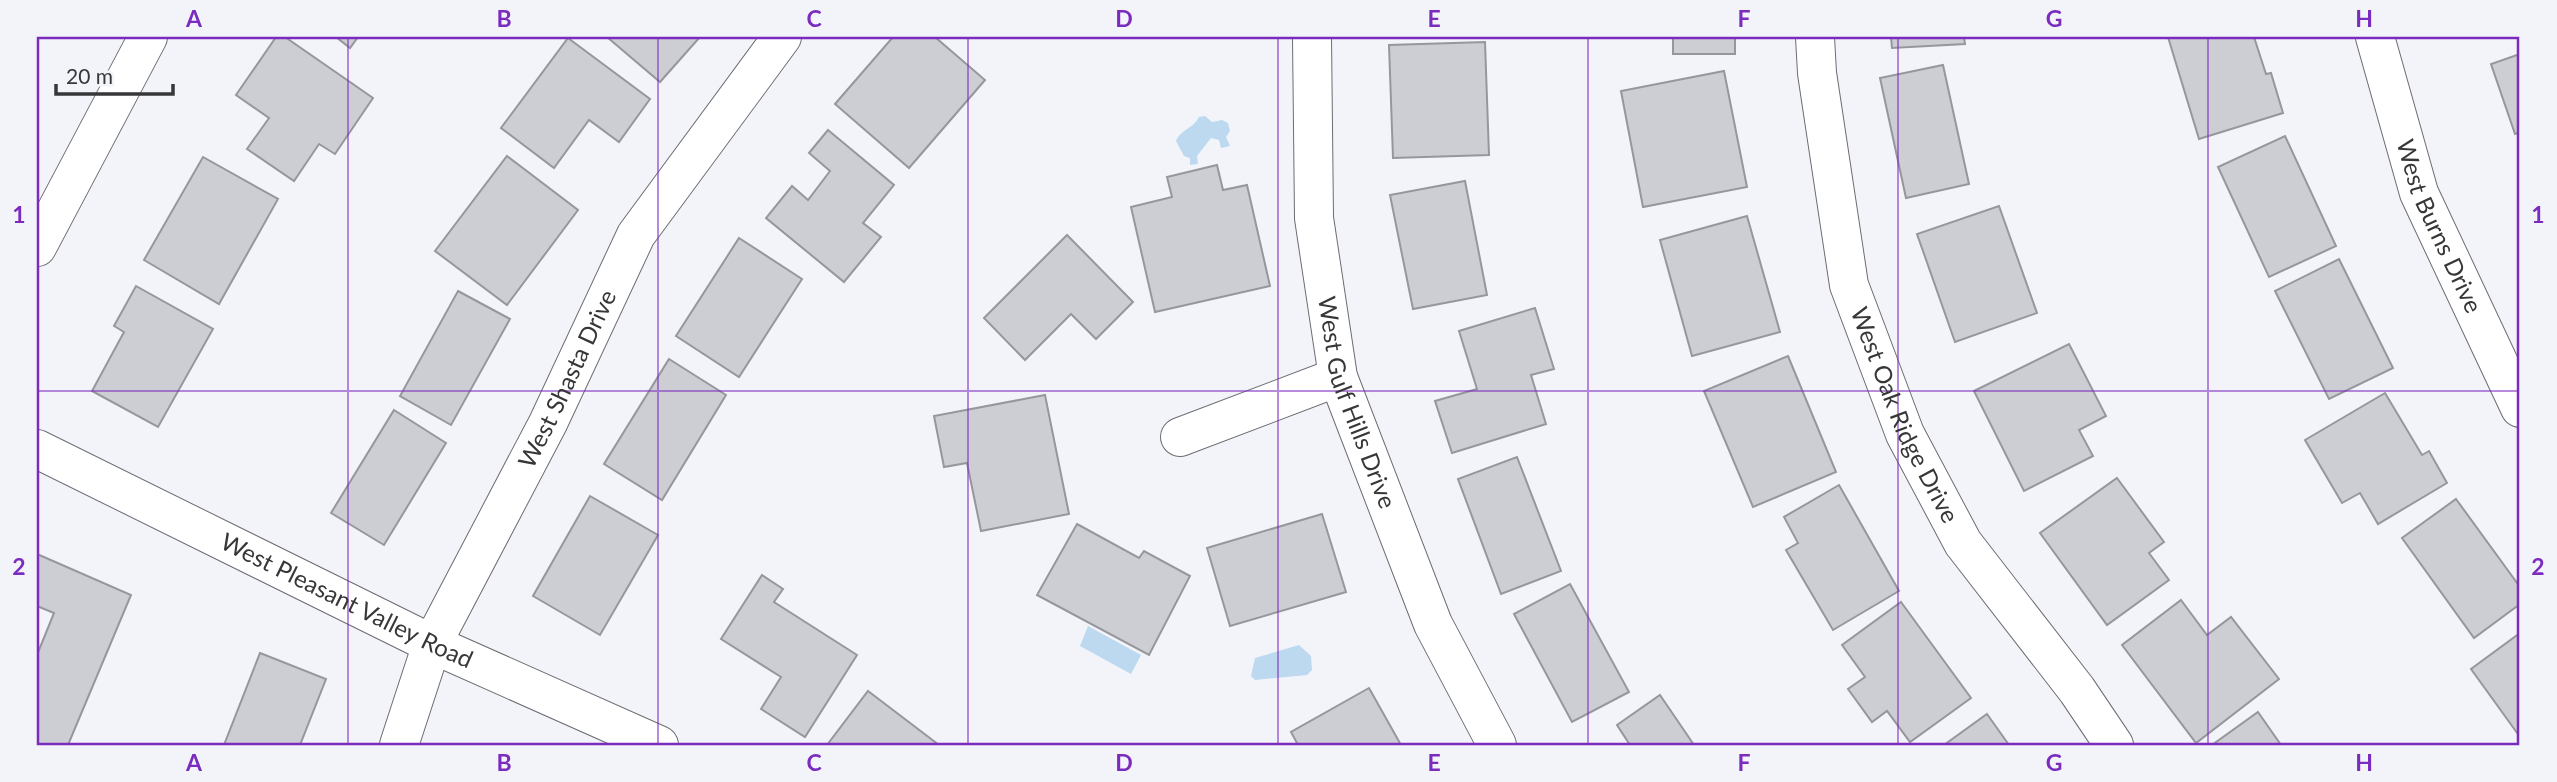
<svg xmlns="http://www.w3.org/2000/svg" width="2557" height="782" viewBox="0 0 2557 782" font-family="Lato,sans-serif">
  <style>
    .water { fill: #bcd9f0 }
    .building { fill: #cdced4; stroke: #96979c; stroke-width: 2 }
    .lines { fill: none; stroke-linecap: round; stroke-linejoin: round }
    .minor-casing { stroke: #6c6d72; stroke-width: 40 }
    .tertiary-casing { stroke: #6c6d72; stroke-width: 40 }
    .minor { stroke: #fff; stroke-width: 38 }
    .tertiary { stroke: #fff; stroke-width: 38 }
    .grid { fill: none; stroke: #7b2cbf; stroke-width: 2; stroke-opacity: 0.55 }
    .labels { text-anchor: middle; stroke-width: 5; stroke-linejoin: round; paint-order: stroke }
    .street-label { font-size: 24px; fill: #37373a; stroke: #f3f4fa }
    .neatline { fill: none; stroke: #7b2cbf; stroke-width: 2.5 }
    .grid-label { font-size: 23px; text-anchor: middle; font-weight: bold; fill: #7b2cbf }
  </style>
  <rect width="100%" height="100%" fill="#f3f4fa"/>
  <g class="water">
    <path d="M 1205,116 L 1212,122 L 1222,120 L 1228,123 L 1230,131 L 1226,137 L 1230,146 L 1221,148 L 1219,140 L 1211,138 L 1197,156 L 1198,164 L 1190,165 L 1190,158 L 1184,156 L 1176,141 C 1181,129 1193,129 1199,117 Z"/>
    <path d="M 1088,626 L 1141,655 L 1131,674 L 1080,646 Z"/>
    <path d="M 1299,645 L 1311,656 L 1312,670 L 1307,675 L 1255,680 L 1251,676 L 1255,658 Z"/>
  </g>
  <g class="building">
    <path d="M 276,37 L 285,37 L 373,98 L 335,154 L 319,144 L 294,181 L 247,149 L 269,118 L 236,95 Z"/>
    <path d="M 336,37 L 358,37 L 350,48 Z"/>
    <path d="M 607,37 L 700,37 L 660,82 Z"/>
    <path d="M 893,37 L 935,37 L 985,80 L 909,168 L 835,104 Z"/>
    <rect x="1673" y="37" width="62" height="17"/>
    <path d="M 1891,37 L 1964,37 L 1965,44 L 1892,48 Z"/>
    <path d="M 2168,37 L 2254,37 L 2266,74 L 2271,73 L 2283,113 L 2199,139 Z"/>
    <path d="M 568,38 L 650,99 L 619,142 L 589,120 L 554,168 L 501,128 Z"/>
    <path d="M 1485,42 L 1489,155 L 1393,158 L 1389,45 Z"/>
    <path d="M 2520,54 L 2520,132 L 2515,134 L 2491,64 Z"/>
    <path d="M 1943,65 L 1969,184 L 1906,198 L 1880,78 Z"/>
    <path d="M 1724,71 L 1747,187 L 1643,207 L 1621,91 Z"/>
    <path d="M 828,130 L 894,185 L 863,223 L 881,237 L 844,282 L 766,218 L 792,186 L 808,200 L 830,171 L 809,153 Z"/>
    <path d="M 2285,136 L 2336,246 L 2269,277 L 2218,167 Z"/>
    <path d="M 507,156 L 578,210 L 507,305 L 435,251 Z"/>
    <path d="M 203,157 L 278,199 L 219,304 L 144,260 Z"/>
    <path d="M 1217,165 L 1223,190 L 1247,185 L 1270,286 L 1155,312 L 1131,207 L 1172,197 L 1167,177 Z"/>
    <path d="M 1465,181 L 1487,295 L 1413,309 L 1390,195 Z"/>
    <path d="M 1999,206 L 2037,313 L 1955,342 L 1917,234 Z"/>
    <path d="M 1747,216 L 1780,332 L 1692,356 L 1660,240 Z"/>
    <path d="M 1067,235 L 1133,302 L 1096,339 L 1071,314 L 1025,360 L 984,318 Z"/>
    <path d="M 739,238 L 802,279 L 739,377 L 676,336 Z"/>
    <path d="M 2339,259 L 2393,368 L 2329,399 L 2275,291 Z"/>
    <path d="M 136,286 L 213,329 L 158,427 L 92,391 L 124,332 L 114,326 Z"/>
    <path d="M 458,291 L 510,319 L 451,425 L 400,396 Z"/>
    <path d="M 1535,308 L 1554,369 L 1531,375 L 1546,424 L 1452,453 L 1435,401 L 1477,389 L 1459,331 Z"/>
    <path d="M 2069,344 L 2106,416 L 2079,430 L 2093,456 L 2024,491 L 1974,391 Z"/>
    <path d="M 1788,356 L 1836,472 L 1753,507 L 1704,391 Z"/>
    <path d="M 669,359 L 726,395 L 662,500 L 604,464 Z"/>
    <path d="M 2385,393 L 2422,455 L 2429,451 L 2447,483 L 2378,524 L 2360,493 L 2342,503 L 2305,440 Z"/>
    <path d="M 1045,395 L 1069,514 L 981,531 L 967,463 L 944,467 L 934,416 Z"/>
    <path d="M 394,410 L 446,443 L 384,545 L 331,513 Z"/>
    <path d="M 1517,457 L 1561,571 L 1501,594 L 1458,479 Z"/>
    <path d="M 2117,478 L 2164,542 L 2149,553 L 2169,580 L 2107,625 L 2040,533 Z"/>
    <path d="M 1839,485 L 1899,591 L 1833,630 L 1786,550 L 1798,543 L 1784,517 Z"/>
    <path d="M 590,496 L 658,535 L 600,635 L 533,596 Z"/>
    <path d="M 2456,499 L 2520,587 L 2520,604 L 2474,638 L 2402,538 Z"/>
    <path d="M 1322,514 L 1346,592 L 1230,626 L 1207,548 Z"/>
    <path d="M 1077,524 L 1139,558 L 1144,551 L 1190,576 L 1149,655 L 1037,595 Z"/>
    <path d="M 37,554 L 131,595 L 68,745 L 37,745 L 37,655 L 54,613 L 37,606 Z"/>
    <path d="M 762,575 L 783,589 L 774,602 L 857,655 L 805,737 L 761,709 L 781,677 L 721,639 Z"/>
    <path d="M 1570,584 L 1629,692 L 1572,722 L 1514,614 Z"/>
    <path d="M 2181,600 L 2207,635 L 2231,617 L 2279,679 L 2196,743 L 2122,645 Z"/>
    <path d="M 1901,602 L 1971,698 L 1910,742 L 1887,711 L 1872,722 L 1848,689 L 1865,677 L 1842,645 Z"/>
    <path d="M 2520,633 L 2520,737 L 2471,669 Z"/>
    <path d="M 260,653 L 326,679 L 300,745 L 224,745 Z"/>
    <path d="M 1369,688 L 1401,745 L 1298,745 L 1291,732 Z"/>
    <path d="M 868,691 L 939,745 L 827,745 Z"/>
    <path d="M 1660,695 L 1694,745 L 1630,745 L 1617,725 Z"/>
    <path d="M 2258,712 L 2281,745 L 2212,745 Z"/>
    <path d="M 1987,714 L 2009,745 L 1944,745 Z"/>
  </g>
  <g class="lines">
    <defs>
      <g id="minor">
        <path id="s1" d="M 1312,37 L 1314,218 L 1338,377 L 1433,624 L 1497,745"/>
        <path id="s2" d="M 1815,37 L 1817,73 L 1849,285 L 1905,434 L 1963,543 L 2077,690 L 2114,745"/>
        <path d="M 1180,437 L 1338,377"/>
        <path id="s3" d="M 37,449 L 432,644 L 659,745"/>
        <path id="s4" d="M 399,745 L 432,644 L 548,423 L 636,235 L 782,37"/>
      </g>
      <g id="tertiary">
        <path id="s5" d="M 2375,37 L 2419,193 L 2520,408"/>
        <path d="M 37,247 L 148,37"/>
      </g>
    </defs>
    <use href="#minor" class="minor-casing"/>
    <use href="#tertiary" class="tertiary-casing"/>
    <use href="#minor" class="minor"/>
    <use href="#tertiary" class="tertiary"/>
  </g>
  <path class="grid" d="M 348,37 L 348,745M 658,37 L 658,745M 968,37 L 968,745M 1278,37 L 1278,745M 1588,37 L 1588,745M 1898,37 L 1898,745M 2208,37 L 2208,745M 37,391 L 2520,391"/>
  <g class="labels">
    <g class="street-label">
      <text dy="8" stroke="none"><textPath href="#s5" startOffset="200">West Burns Drive</textPath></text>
      <text dy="8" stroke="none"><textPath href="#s4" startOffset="404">West Shasta Drive</textPath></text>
      <text dy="8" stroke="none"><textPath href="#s1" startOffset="371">West Gulf Hills Drive</textPath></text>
      <text dy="8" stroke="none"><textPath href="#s2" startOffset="392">West Oak Ridge Drive</textPath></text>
      <text dy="8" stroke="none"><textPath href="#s3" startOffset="345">West Pleasant Valley Road</textPath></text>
    </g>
  </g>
  <rect width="2557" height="782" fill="none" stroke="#f3f4fa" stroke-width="77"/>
  <path d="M56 84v10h117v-10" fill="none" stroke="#37373a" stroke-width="3.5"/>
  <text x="66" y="84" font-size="21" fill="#37373a" stroke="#f3f4fa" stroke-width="5" paint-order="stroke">20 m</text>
  <rect x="38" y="38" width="2480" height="706" class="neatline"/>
  <g class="grid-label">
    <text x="194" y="27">A</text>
    <text x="504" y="27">B</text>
    <text x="814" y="27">C</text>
    <text x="1124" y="27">D</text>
    <text x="1434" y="27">E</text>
    <text x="1744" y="27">F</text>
    <text x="2054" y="27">G</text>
    <text x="2364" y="27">H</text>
    <text x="19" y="223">1</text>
    <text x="2538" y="223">1</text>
    <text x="19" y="575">2</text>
    <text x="2538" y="575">2</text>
    <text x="194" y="771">A</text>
    <text x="504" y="771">B</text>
    <text x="814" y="771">C</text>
    <text x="1124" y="771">D</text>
    <text x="1434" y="771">E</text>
    <text x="1744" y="771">F</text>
    <text x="2054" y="771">G</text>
    <text x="2364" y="771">H</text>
  </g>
</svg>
